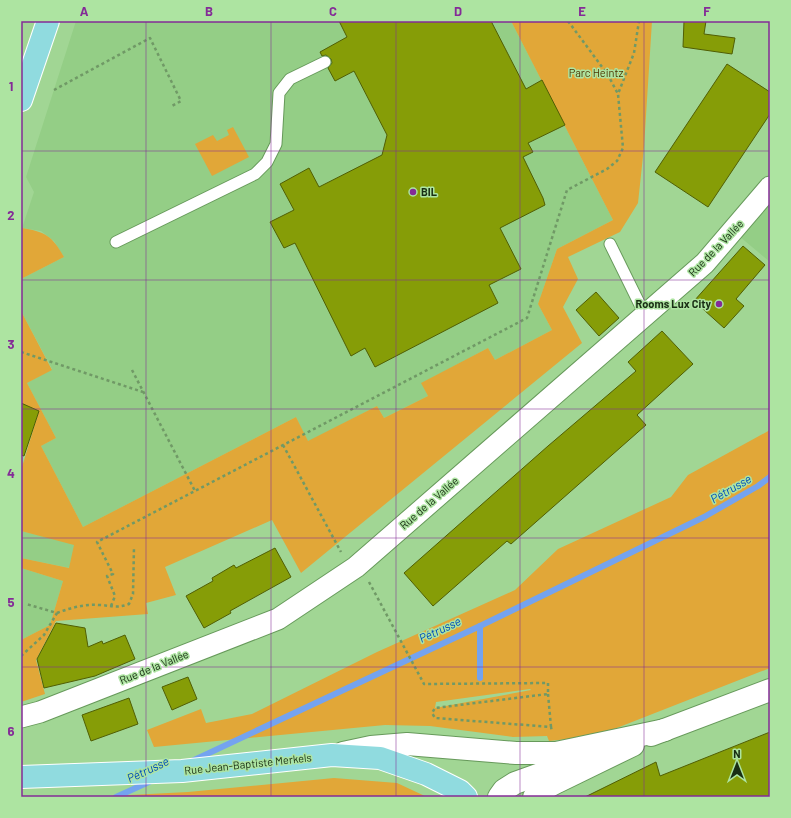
<svg xmlns="http://www.w3.org/2000/svg" width="791" height="818" viewBox="0 0 791 818" font-family="Barlow,sans-serif">
  <style>
    .built { fill: #94ce86 }
    .green { fill: #e1a738; fill-rule: evenodd }
    .lines { fill: none; stroke-linecap: round; stroke-linejoin: round }
    .stream { stroke: #74a3ef; stroke-width: 6 }
    .building { fill: #869d07; stroke: #505e04 }
    .service-casing { stroke: #679a5b; stroke-width: 13 }
    .minor-casing { stroke: #679a5b; stroke-width: 23 }
    .secondary-casing { stroke: #679a5b; stroke-width: 24 }
    .primary-casing { stroke: #fff; stroke-width: 24 }
    .path { stroke: #709966; stroke-width: 2.5; stroke-dasharray: 3 3; stroke-linecap: butt }
    .service { stroke: #fff; stroke-width: 11 }
    .minor { stroke: #fff; stroke-width: 21 }
    .secondary { stroke: #fff; stroke-width: 22 }
    .primary { stroke: #90dbdf; stroke-width: 22 }
    .grid { fill: none; stroke: #842b97; stroke-width: 1; stroke-opacity: 0.55 }
    .poi-dot { fill: #842b97; stroke: #ade4a1; stroke-width: 1.5 }
    .labels { text-anchor: middle; stroke-width: 3; stroke-linejoin: round; paint-order: stroke }
    .park-label { font-size: 11px; fill: #4d3400; stroke: #ade4a1 }
    .poi-label { font-size: 11px; font-weight: bold; fill: #192e14; stroke: #ade4a1; text-anchor: start }
    .street-label { font-size: 11px; fill: #192e14; stroke: #ade4a1 }
    .water-label { font-size: 12px; font-style: italic; fill: #014ebb; stroke: #ade4a1 }
    .neatline { fill: none; stroke: #842b97; stroke-width: 1.5 }
    .grid-label { font-size: 13px; text-anchor: middle; font-weight: bold; fill: #842b97 }
  </style>
  <rect width="100%" height="100%" fill="#a1d694"/>
  <g class="built">
    <path d="M 76,21 L 511,21 L 613,220 L 557,249 L 538,304 L 552,330 L 495,360 L 488,348 L 422,383 L 428,396 L 384,418 L 377,406 L 308,442 L 296,417 L 83,527 L 41,446 L 56,438 L 27,383 L 52,369 L 21,311 L 21,279 L 64,257 L 54,241 L 41,231 L 22,228 L 34,192 L 26,177 Z"/>
    <path d="M 770,199 L 770,262 L 733,231 Z"/>
    <path d="M 21,531 L 75,544 L 70,568 L 21,558 Z"/>
    <path d="M 21,568 L 63,581 L 50,625 L 21,640 Z"/>
  </g>
  <g class="green">
    <path d="M 511,21 L 652,21 L 644,147 L 638,203 L 620,232 L 568,257 L 578,279 L 563,307 L 582,343 L 301,573 L 272,520 L 165,567 L 176,595 L 146,603 L 148,614 L 56,621 L 36,660 L 45,694 L 21,702 L 21,640 L 50,625 L 63,581 L 21,568 L 21,558 L 69,568 L 74,545 L 21,531 L 21,470 L 39,411 L 21,403 L 21,311 L 52,370 L 27,383 L 56,438 L 41,446 L 83,527 L 296,417 L 308,441 L 377,406 L 384,418 L 428,396 L 421,383 L 488,348 L 495,360 L 552,330 L 538,304 L 557,249 L 613,220 Z"/>
    <path d="M 233,127 L 249,157 L 212,176 L 195,144 L 213,135 L 217,141 L 229,135 L 227,130 Z"/>
    <path d="M 22,228 C 46,232 52,236 64,257 L 21,279 L 21,230 Z"/>
    <path d="M 770,430 L 770,668 L 604,733 L 577,738 L 549,741 L 547,736 L 513,737 L 430,726 L 385,725 L 154,747 L 147,730 L 201,709 L 206,723 L 252,714 L 377,652 L 515,590 L 558,549 L 671,497 L 688,475 ZM 530,689 L 531,690 L 435,708 L 436,702 Z"/>
    <path d="M 334,778 L 397,783 L 427,797 L 91,797 L 188,792 Z"/>
  </g>
  <g class="lines">
    <g class="stream">
      <path d="M 480,626 L 480,678"/>
      <path d="M 192,761 L 480,626 L 704,517 L 758,486 L 770,477"/>
      <path d="M 116,797 L 151,781"/>
    </g>
  </g>
  <g class="building">
    <path d="M 339,21 L 491,21 L 526,89 L 542,80 L 565,125 L 528,143 L 533,152 L 523,157 L 543,198 L 545,205 L 500,228 L 521,269 L 489,285 L 498,303 L 375,367 L 365,348 L 351,356 L 295,243 L 284,248 L 270,222 L 294,210 L 280,184 L 309,168 L 319,187 L 382,155 L 387,135 L 354,71 L 335,81 L 328,68 L 332,63 L 331,59 L 326,55 L 322,56 L 320,52 L 347,37 Z"/>
    <path d="M 684,21 L 706,21 L 704,34 L 735,38 L 732,54 L 683,47 Z"/>
    <path d="M 727,64 L 770,92 L 770,114 L 708,207 L 655,172 Z"/>
    <path d="M 743,246 L 765,265 L 736,299 L 744,306 L 724,328 L 694,301 Z"/>
    <path d="M 596,292 L 619,318 L 599,336 L 576,310 Z"/>
    <path d="M 662,331 L 693,364 L 637,415 L 646,425 L 511,544 L 507,541 L 433,606 L 404,573 L 548,446 L 636,371 L 628,362 Z"/>
    <path d="M 21,403 L 39,411 L 24,456 L 21,455 Z"/>
    <path d="M 275,548 L 291,577 L 230,611 L 231,613 L 204,628 L 186,596 L 213,581 L 212,578 L 234,565 L 236,568 Z"/>
    <path d="M 56,623 L 85,628 L 88,647 L 102,641 L 103,644 L 125,635 L 135,659 L 95,676 L 44,688 L 37,659 Z"/>
    <path d="M 188,677 L 197,699 L 172,710 L 162,687 Z"/>
    <path d="M 129,698 L 138,724 L 91,741 L 82,715 Z"/>
    <path d="M 770,732 L 770,797 L 585,797 L 656,762 L 660,776 Z"/>
  </g>
  <g class="lines">
    <defs>
      <g id="service">
        <path d="M 116,242 L 255,174 L 267,162 L 276,144 L 279,93 L 290,79 L 325,62"/>
        <path d="M 610,244 L 645,315"/>
      </g>
      <path id="minor" d="M 21,717 L 40,712 L 278,619 L 356,567 L 705,263 L 770,187"/>
      <g id="secondary">
        <path d="M 651,735 L 770,690"/>
        <path d="M 343,753 L 371,747 L 407,744 L 516,753 L 556,753 L 665,730"/>
        <path d="M 499,797 L 504,790 L 515,783 L 585,758"/>
        <path d="M 534,797 L 538,792 L 557,782 L 633,745"/>
      </g>
      <g id="primary">
        <path d="M 21,100 L 48,21"/>
        <path d="M 21,777 L 182,771 L 332,755 L 380,758 L 426,774 L 460,791 L 466,797"/>
      </g>
    </defs>
    <use href="#service" class="service-casing"/>
    <use href="#minor" class="minor-casing"/>
    <use href="#secondary" class="secondary-casing"/>
    <use href="#primary" class="primary-casing"/>
    <g class="path">
      <path d="M 568,21 L 608,75 L 618,94"/>
      <path d="M 54,90 L 150,38 L 181,101 L 170,107"/>
      <path d="M 21,352 L 143,392"/>
      <path d="M 132,370 L 195,491"/>
      <path d="M 283,445 L 341,552"/>
      <path d="M 369,582 L 424,684 L 548,683 L 548,694 L 435,708 L 432,713 L 435,718 L 551,727 L 552,732"/>
      <path d="M 111,606 L 115,596 L 107,576 L 113,574 L 97,542 L 527,318 L 567,190 L 607,169 L 617,161 L 623,148 L 618,94 L 634,53 L 639,21"/>
      <path d="M 57,613 C 70,608 84,604 98,605 C 109,605 117,609 129,604 L 133,594 L 134,547"/>
      <path d="M 21,656 L 44,635 L 57,613 L 26,604"/>
      <path d="M 548,694 L 551,727"/>
    </g>
    <use href="#service" class="service"/>
    <use href="#minor" class="minor"/>
    <use href="#secondary" class="secondary"/>
    <use href="#primary" class="primary"/>
  </g>
  <path class="grid" d="M 146,21 L 146,797M 271,21 L 271,797M 396,21 L 396,797M 520,21 L 520,797M 644,21 L 644,797M 21,151 L 770,151M 21,280 L 770,280M 21,409 L 770,409M 21,538 L 770,538M 21,667 L 770,667"/>
  <g class="poi-dot">
    <circle cx="413" cy="192" r="4"/>
    <circle cx="719" cy="304" r="4"/>
  </g>
  <g class="labels">
    <g class="park-label">
      <text x="596" y="77">Parc Heintz</text>
    </g>
    <g class="poi-label">
      <text x="421" y="196">BIL</text>
      <text x="711" y="308" text-anchor="end">Rooms Lux City</text>
    </g>
    <g class="street-label">
      <text transform="translate(716 248) rotate(-46)" y="4">Rue de la Vallée</text>
      <text transform="translate(429 503) rotate(-41)" y="4">Rue de la Vallée</text>
      <text transform="translate(154 667) rotate(-22)" y="4">Rue de la Vallée</text>
      <text transform="translate(248 764) rotate(-6)" y="4">Rue Jean-Baptiste Merkels</text>
    </g>
    <g class="water-label">
      <text transform="translate(731 489) rotate(-30)" y="4">Pétrusse</text>
      <text transform="translate(440 630) rotate(-25)" y="4">Pétrusse</text>
      <text transform="translate(148 770) rotate(-25)" y="4">Pétrusse</text>
    </g>
  </g>
  <rect width="791" height="818" fill="none" stroke="#ade4a1" stroke-width="44"/>
  <g transform="translate(737 764)" stroke="#ade4a1" stroke-width="3" paint-order="stroke">
  <path d="M0-3L7 15L0 10L-7 15Z" fill="#192e14"/>
  <text y="-6" font-size="11" font-weight="bold" text-anchor="middle" fill="#192e14">N</text>
  </g>
  <rect x="22" y="22" width="747" height="774" class="neatline"/>
  <g class="grid-label">
    <text x="84" y="16">A</text>
    <text x="209" y="16">B</text>
    <text x="333" y="16">C</text>
    <text x="458" y="16">D</text>
    <text x="582" y="16">E</text>
    <text x="707" y="16">F</text>
    <text x="11" y="91">1</text>
    <text x="11" y="220">2</text>
    <text x="11" y="349">3</text>
    <text x="11" y="478">4</text>
    <text x="11" y="607">5</text>
    <text x="11" y="736">6</text>
  </g>
</svg>
